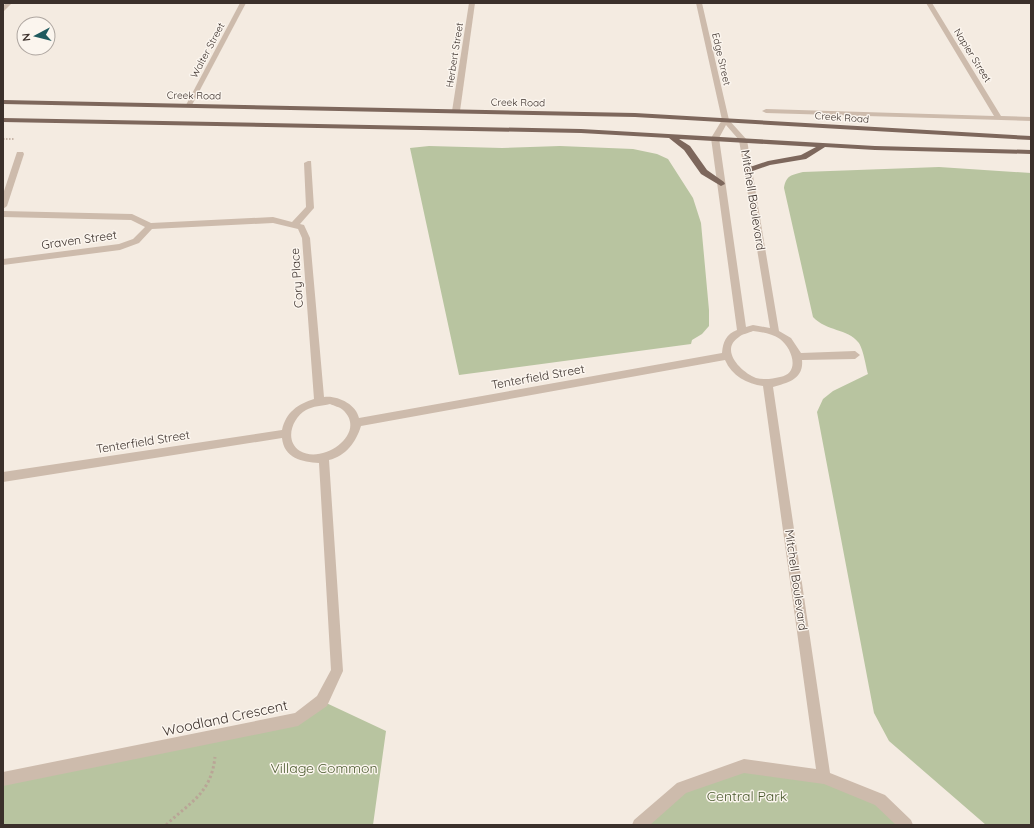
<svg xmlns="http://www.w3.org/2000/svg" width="1034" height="828" viewBox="0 0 1034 828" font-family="Quicksand,sans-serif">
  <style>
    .green { fill: #b8c4a0 }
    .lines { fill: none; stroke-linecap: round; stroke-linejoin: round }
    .path-far1 { stroke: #b9a596; stroke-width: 1.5; stroke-dasharray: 1.5 1.5; stroke-linecap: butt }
    .path { stroke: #b9a596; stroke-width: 3; stroke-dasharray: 2.5 2.5; stroke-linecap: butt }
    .minor { fill: #cdbbac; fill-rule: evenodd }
    .major { fill: #7d675c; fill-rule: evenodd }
    .labels { text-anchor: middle; stroke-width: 3; stroke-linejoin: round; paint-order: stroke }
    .far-street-label { font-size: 10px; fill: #3b302b; stroke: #fbf5ee }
    .street-label { font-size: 12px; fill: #3b302b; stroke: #fbf5ee }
    .near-street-label { font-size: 14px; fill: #3b302b; stroke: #fbf5ee }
    .near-park-label { font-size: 14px; fill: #4a5a2e; stroke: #fbf5ee }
  </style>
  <rect width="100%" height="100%" fill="#f4ebe1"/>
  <g class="green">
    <path d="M 429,146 L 502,148 L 560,146 L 633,149 L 657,154 L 668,159 L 693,198 L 701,223 L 709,310 L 709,326 L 702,334 L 692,340 L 691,344 L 459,375 L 410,148 Z"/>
    <path d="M 939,167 L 1031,173 L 1031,825 L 986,825 L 889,741 L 874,713 L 817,412 L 823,399 L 833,391 L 868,374 C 866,367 863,347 858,342 C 848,329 826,331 813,317 L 784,188 C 786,175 792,175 803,172 Z"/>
    <path d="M 322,701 L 386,731 L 373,825 L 3,825 L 3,779 L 298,719 Z"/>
    <path d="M 744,766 L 824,777 L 880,800 L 906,825 L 639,825 L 682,788 Z"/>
  </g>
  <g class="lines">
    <path class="path-far1" d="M 3,139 L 14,139"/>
    <path class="path" d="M 166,825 C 190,802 211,794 215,757"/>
    <g class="minor">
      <path d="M 6,3 L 12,3 L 3,12 L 3,6 Z"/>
      <path d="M 240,3 L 246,3 L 192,105 L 187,106 L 186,105 Z"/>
      <path d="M 469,3 L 475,3 L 460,111 L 456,113 L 452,111 Z"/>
      <path d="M 696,3 L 702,3 L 729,120 L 747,140 L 779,331 L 791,338 L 801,353 L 855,351 L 860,355 L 855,359 L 802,360 C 804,379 788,383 773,387 L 830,773 L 885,795 L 911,820 L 913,825 L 896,825 L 875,805 L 824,784 L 744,773 L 686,793 L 650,825 L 632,825 L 634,820 L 677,783 L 744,759 L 816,769 L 763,386 C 747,384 732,376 725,360 L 361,426 C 356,442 346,456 329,460 L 343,671 L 327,706 L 298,726 L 3,786 L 3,772 L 295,713 L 317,696 L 331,670 L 319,463 C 302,462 284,458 282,438 L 3,482 L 3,472 L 282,430 C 286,412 298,404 314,399 L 302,238 L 298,229 L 273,223 L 152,229 L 139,243 L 120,250 L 3,265 L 3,259 L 119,244 L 133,239 L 145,227 L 131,220 L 3,217 L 3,211 L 132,214 L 151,223 L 273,217 L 292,222 L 306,207 L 304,163 L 308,161 L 311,161 L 314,208 L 300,224 L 304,225 L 310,238 L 324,397 C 337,395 356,404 359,418 L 722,353 C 723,342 726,334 737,330 L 711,138 L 722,120 ZM 726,125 L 739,140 L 770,328 L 753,325 L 746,327 L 719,138 ZM 753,331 C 762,332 772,334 780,339 C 792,348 801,373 780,377 C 772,379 764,380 756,378 C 741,372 719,350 739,337 C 742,334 749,333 753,331 ZM 330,404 C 334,406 340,407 343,410 C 368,433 323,465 300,451 C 284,441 292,418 306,410 C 313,406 322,406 330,404 Z"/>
      <path d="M 926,3 L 932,3 L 1001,116 L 1031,117 L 1031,121 L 766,113 L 762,111 L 766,109 L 994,116 Z"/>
      <path d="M 17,152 L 23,152 L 24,154 L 7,206 L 3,209 L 3,194 Z"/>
    </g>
    <g class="major">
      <path d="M 3,100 L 635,113 L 1031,136 L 1031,140 L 635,117 L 3,104 Z"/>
      <path d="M 3,118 L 581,129 L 875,146 L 1031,150 L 1031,154 L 875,150 L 825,147 L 806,159 L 770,165 L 747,173 L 743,171 L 744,169 L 768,161 L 801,155 L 816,147 L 679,139 L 690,146 L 707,170 L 724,182 L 725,184 L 721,186 L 701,174 L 684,150 L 669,138 L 581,133 L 3,122 Z"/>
    </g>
  </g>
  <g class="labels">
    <g class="far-street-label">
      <text transform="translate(207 50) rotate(-62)" y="4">Walter Street</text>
      <text transform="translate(454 55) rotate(-81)" y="4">Herbert Street</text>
      <text transform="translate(973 55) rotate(58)" y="4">Napier Street</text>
      <text transform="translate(722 59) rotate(77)" y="4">Edge Street</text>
      <text transform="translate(194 95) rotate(1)" y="4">Creek Road</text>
      <text transform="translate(518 102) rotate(1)" y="4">Creek Road</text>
      <text transform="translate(842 117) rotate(4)" y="4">Creek Road</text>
    </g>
    <g class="street-label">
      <text transform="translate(753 200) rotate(81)" y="4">Mitchell Boulevard</text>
      <text transform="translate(79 240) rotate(-8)" y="4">Graven Street</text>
      <text transform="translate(297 278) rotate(-94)" y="4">Cory Place</text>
      <text transform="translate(538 377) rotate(-10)" y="4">Tenterfield Street</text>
      <text transform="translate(143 442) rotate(-9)" y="4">Tenterfield Street</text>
      <text transform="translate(796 580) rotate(82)" y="4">Mitchell Boulevard</text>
    </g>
    <g class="near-street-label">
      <text transform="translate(225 718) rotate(-12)" y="5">Woodland Crescent</text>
    </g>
    <g class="near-park-label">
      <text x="324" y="773">Village Common</text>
      <text x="747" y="801">Central Park</text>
    </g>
  </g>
  <rect width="1034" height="828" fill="none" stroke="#3b302b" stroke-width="8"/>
  <g transform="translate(36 36) rotate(263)"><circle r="19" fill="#fbf5ee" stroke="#aea6a0"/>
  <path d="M0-3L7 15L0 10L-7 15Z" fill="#1f5a5e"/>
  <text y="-6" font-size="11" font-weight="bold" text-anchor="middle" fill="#3b302b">N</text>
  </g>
</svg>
